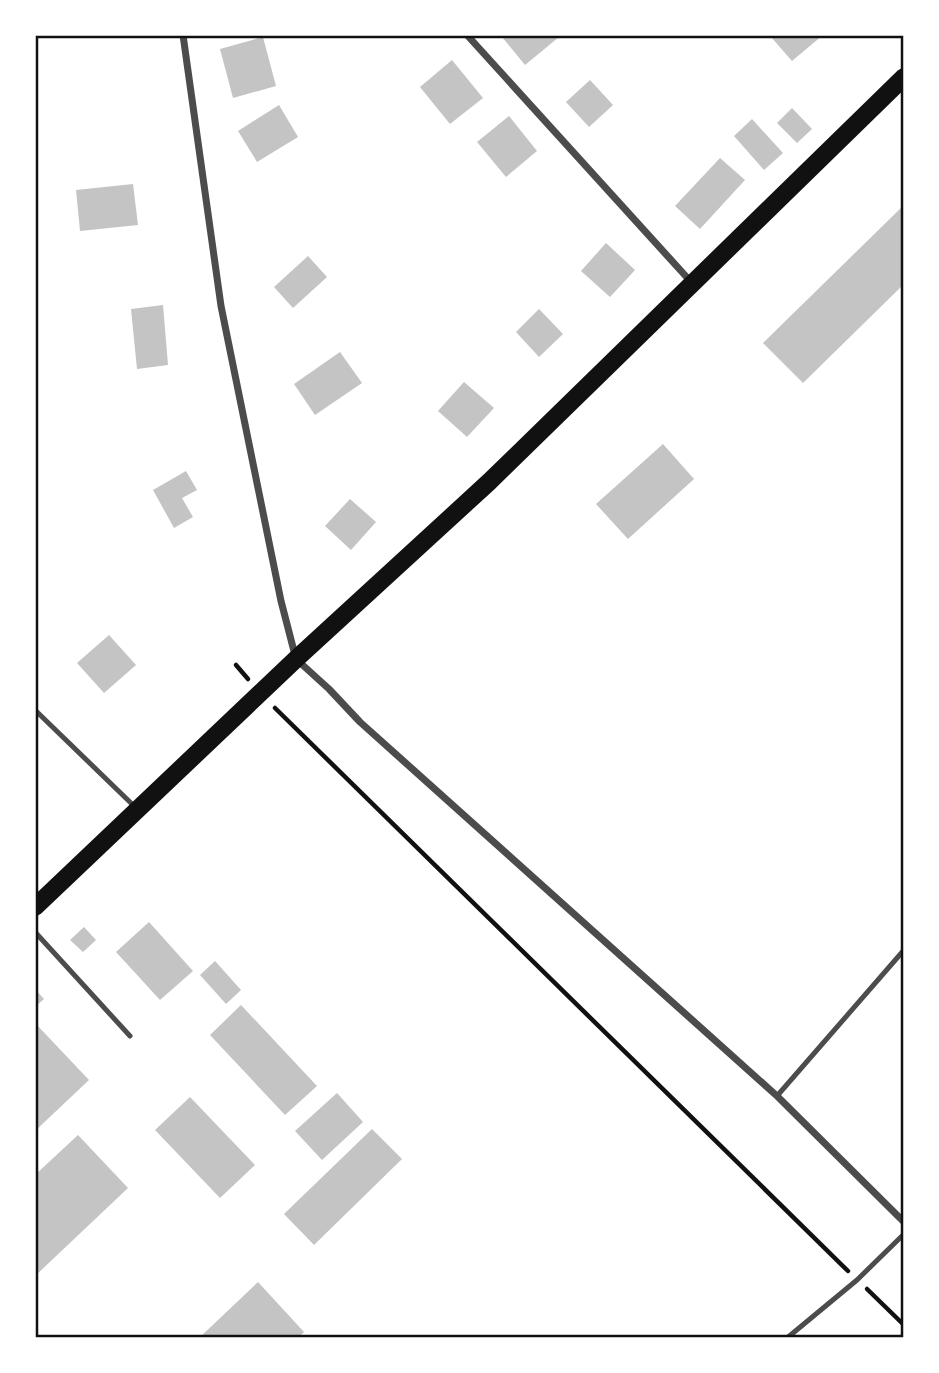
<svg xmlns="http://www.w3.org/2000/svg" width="939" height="1373" viewBox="0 0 939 1373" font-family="Georgia,serif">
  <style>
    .building { fill: #c4c4c4 }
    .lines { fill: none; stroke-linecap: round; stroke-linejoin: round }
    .path { stroke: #111; stroke-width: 4.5 }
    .service { stroke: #4c4c4c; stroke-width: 5 }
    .minor { stroke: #4c4c4c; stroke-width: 7 }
    .primary { stroke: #111; stroke-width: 18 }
    .neatline { fill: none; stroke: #111; stroke-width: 2.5 }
  </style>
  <rect width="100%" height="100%" fill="#fff"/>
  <g class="building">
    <path d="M 505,35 L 557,35 L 559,37 L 525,65 L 502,37 Z"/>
    <path d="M 774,35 L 823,35 L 792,61 L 771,37 Z"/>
    <path d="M 263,37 L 276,86 L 233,98 L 220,49 Z"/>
    <path d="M 452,60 L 483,98 L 450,124 L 420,87 Z"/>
    <path d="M 590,80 L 613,105 L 589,127 L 566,102 Z"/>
    <path d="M 279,105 L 298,137 L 257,162 L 238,131 Z"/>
    <path d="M 792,108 L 812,129 L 797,143 L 777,123 Z"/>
    <path d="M 509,116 L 537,151 L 506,177 L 477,142 Z"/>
    <path d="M 752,119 L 783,153 L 764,170 L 734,136 Z"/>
    <path d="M 720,158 L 745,180 L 700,229 L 675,206 Z"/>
    <path d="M 133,184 L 138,225 L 80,231 L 76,190 Z"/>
    <path d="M 904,205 L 904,284 L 803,383 L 763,343 Z"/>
    <path d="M 606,243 L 635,270 L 610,297 L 581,271 Z"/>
    <path d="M 308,256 L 327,277 L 293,308 L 274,287 Z"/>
    <path d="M 163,305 L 168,365 L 137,369 L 131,309 Z"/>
    <path d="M 539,309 L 563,334 L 539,357 L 516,332 Z"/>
    <path d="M 340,352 L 362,383 L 315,415 L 294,384 Z"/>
    <path d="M 464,382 L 494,408 L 467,437 L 438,411 Z"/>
    <path d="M 663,444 L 694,479 L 628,539 L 596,504 Z"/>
    <path d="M 186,471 L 197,490 L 182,498 L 193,517 L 174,528 L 153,490 Z"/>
    <path d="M 350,499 L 376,522 L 351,550 L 325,526 Z"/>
    <path d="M 109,635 L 136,665 L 104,693 L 77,663 Z"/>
    <path d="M 149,922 L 193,971 L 160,1000 L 116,952 Z"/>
    <path d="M 84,927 L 96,940 L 83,952 L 70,940 Z"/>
    <path d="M 215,961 L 241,990 L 226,1004 L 200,975 Z"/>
    <path d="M 35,989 L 44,999 L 35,1007 Z"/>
    <path d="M 241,1005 L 317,1086 L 285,1115 L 210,1035 Z"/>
    <path d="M 35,1023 L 89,1080 L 35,1131 Z"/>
    <path d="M 337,1093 L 363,1122 L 322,1160 L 295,1131 Z"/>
    <path d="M 190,1097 L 255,1165 L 220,1198 L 155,1130 Z"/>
    <path d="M 372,1129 L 402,1159 L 314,1245 L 284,1214 Z"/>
    <path d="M 78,1135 L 128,1188 L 35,1276 L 35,1175 Z"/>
    <path d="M 258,1282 L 304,1332 L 298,1338 L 199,1338 Z"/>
  </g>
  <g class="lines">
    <g class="path">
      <path d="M 236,665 L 248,679"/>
      <path d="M 275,708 L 848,1271"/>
      <path d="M 867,1289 L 904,1325"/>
    </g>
    <g class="service">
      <path d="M 35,710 L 134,806"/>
      <path d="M 35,932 L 130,1036"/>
      <path d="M 777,1096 L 904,950"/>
      <path d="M 787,1338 L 857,1280 L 904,1234"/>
    </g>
    <g class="minor">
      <path d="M 183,35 L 221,306 L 281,601 L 296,659 L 329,689 L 360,722 L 777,1096 L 904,1222"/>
      <path d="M 467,35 L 692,283"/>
    </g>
    <path class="primary" d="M 35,907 L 296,659 L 489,482 L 904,77"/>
  </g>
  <rect width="939" height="1373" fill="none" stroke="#ffffff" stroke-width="74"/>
  <rect x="37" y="37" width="865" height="1299" class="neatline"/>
</svg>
